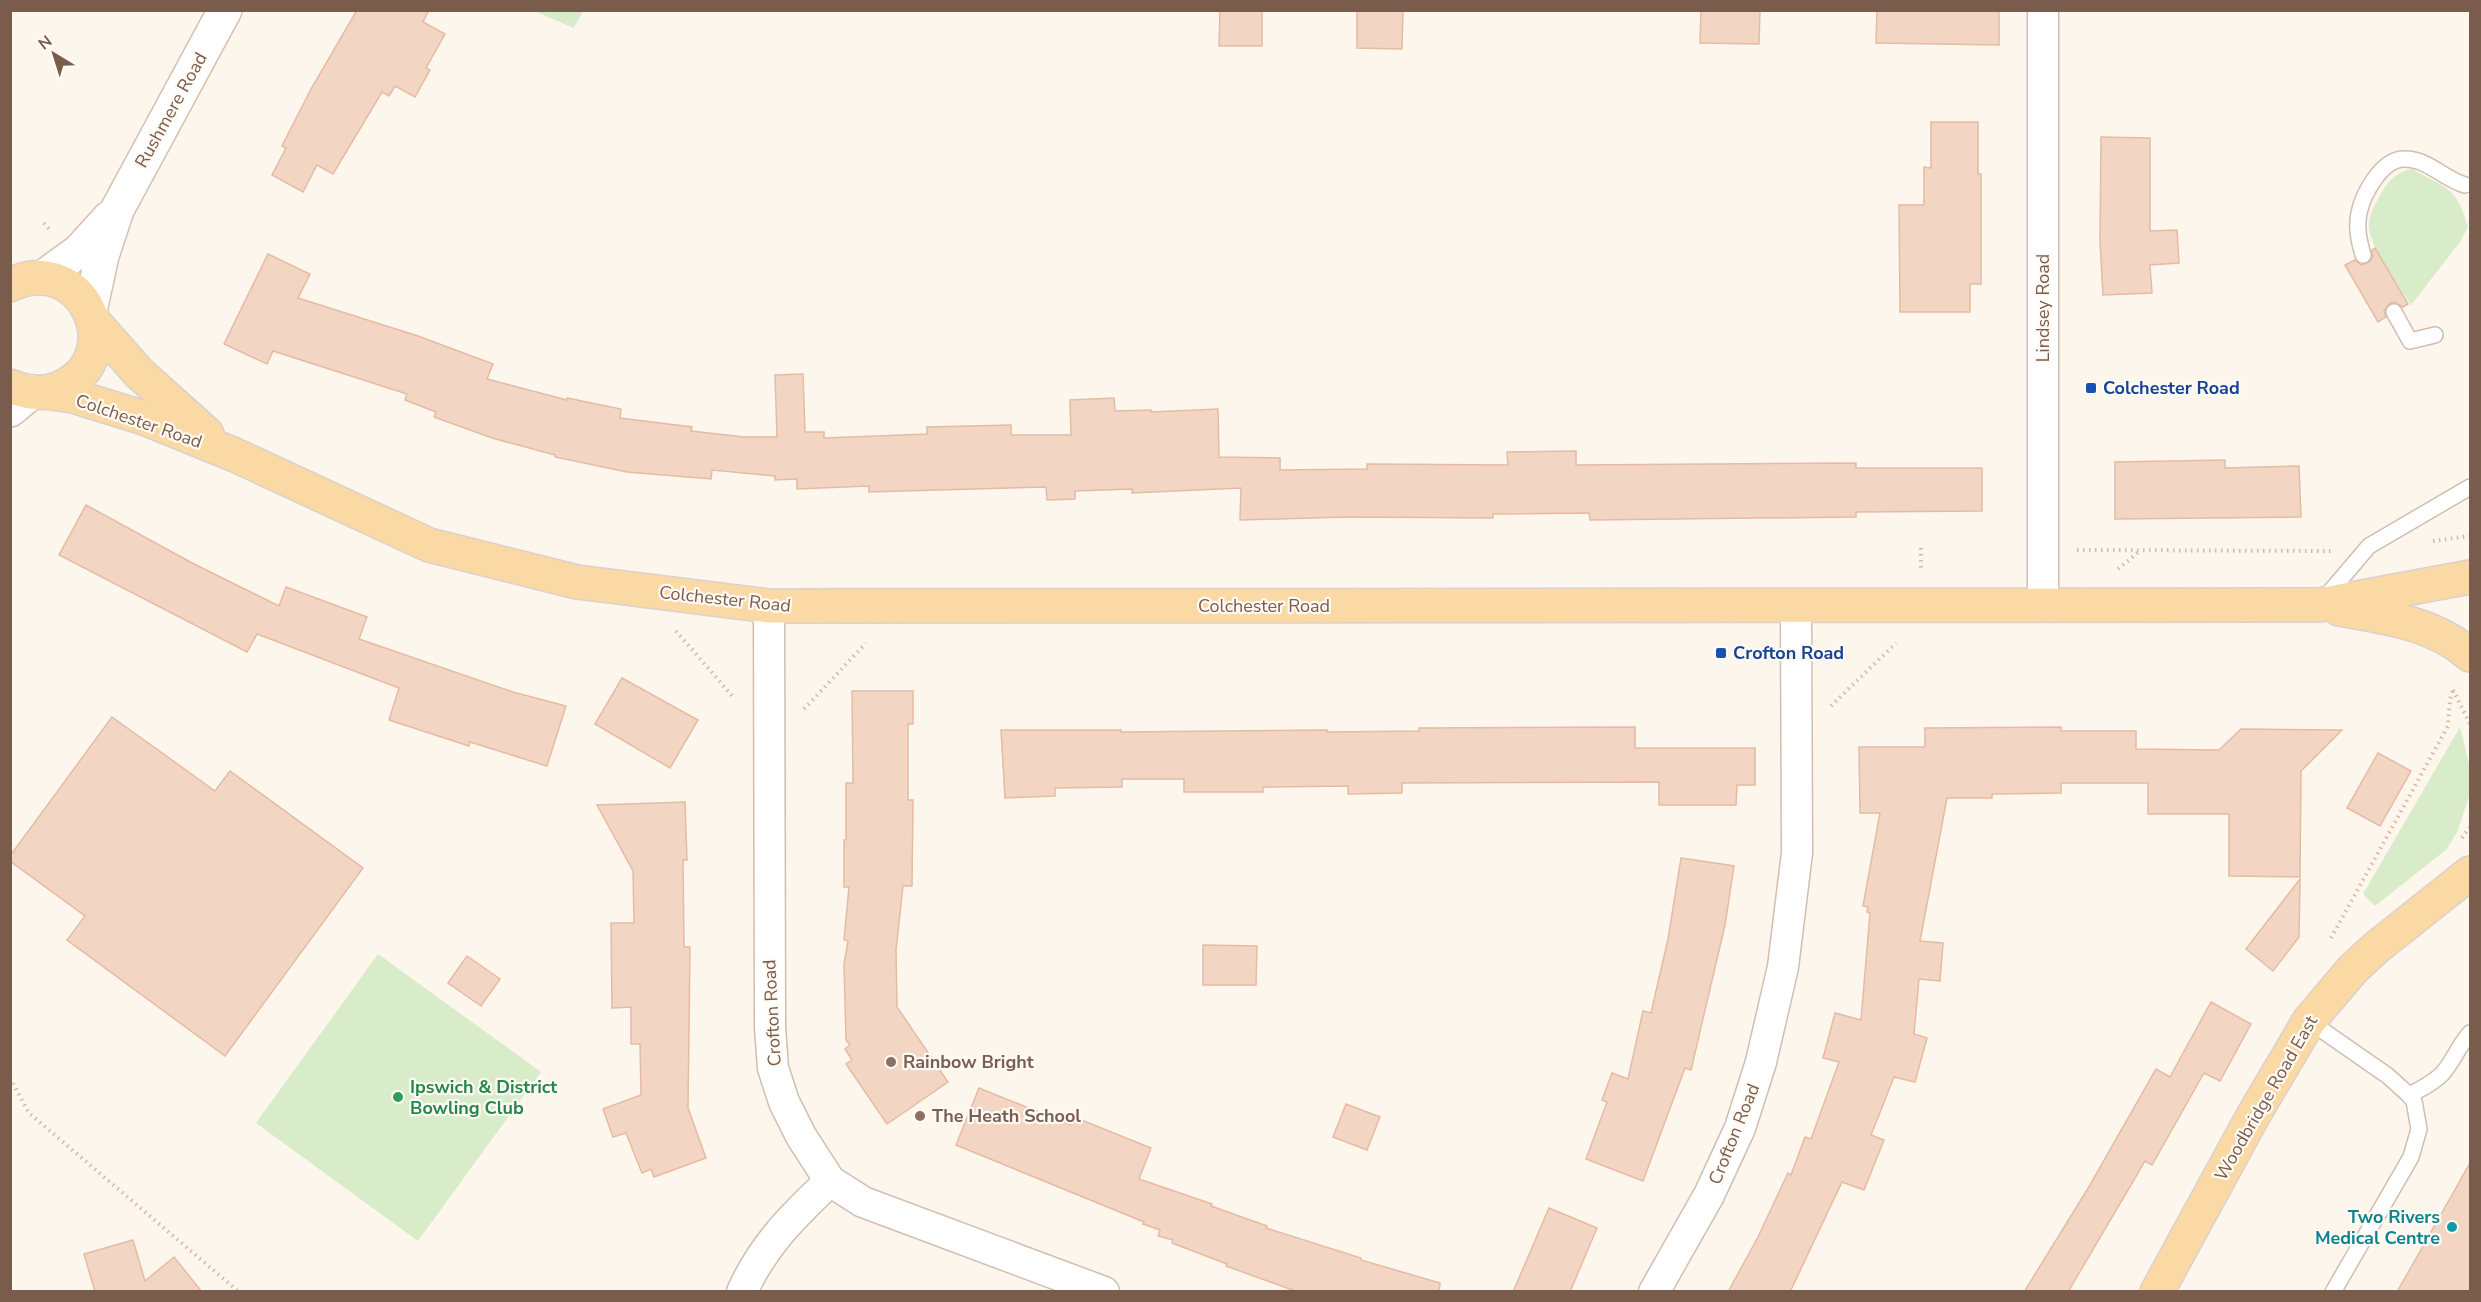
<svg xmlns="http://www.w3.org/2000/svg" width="2481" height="1302" viewBox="0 0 2481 1302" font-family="'Nunito Sans',sans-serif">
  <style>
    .green { fill: #d8ecc9 }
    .building { fill: #f3d5c3; stroke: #e6bba3; stroke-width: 1.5 }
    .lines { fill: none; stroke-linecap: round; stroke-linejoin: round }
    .lane-casing { stroke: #d1beb0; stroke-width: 18 }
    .street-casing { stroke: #d1beb0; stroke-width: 33 }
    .secondary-casing { stroke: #d6c0b0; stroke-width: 36 }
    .primary-casing { stroke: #dad1cd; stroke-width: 36 }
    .path { stroke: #d9b8a5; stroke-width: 4; stroke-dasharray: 1.5 4.5; stroke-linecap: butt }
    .lane { stroke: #fff; stroke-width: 15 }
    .street { stroke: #fff; stroke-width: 30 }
    .secondary { stroke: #fff; stroke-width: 33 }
    .primary { stroke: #fbd9a5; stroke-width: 33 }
    .transit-dot { fill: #1a4fb4; stroke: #fffaf3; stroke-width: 2 }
    .education-dot { fill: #8d6e63; stroke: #fffaf3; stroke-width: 2 }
    .leisure-dot { fill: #2e9e5b; stroke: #fffaf3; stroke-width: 2 }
    .culture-dot { fill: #0f9aa8; stroke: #fffaf3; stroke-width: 2 }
    .labels { text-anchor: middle; stroke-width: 4.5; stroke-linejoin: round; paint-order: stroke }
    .street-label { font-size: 18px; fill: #7a5c4d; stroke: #fffaf3 }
    .transit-label { font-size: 18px; font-weight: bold; fill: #164399; stroke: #fffaf3; text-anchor: start }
    .education-label { font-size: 18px; font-weight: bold; fill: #785e54; stroke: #fffaf3; text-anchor: start }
    .leisure-label { font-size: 18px; font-weight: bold; fill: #27864d; stroke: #fffaf3; text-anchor: start }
    .culture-label { font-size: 18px; font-weight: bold; fill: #0d838f; stroke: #fffaf3; text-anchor: end }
  </style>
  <rect width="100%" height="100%" fill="#fdf6ec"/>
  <g class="green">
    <path d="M 534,11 L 583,11 L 574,28 Z"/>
    <path d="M 2412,169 C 2446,189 2456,185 2468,227 L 2460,242 L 2411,305 C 2400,288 2366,242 2369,223 C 2370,212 2376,203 2381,194 C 2389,180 2396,172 2412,169 Z"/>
    <path d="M 2460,727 L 2470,768 L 2470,794 L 2457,832 L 2447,849 L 2375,906 L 2363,894 Z"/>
    <path d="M 378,954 L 541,1072 L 418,1241 L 256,1123 Z"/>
  </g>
  <g class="building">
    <path d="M 357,10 L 429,10 L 423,22 L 445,34 L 426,68 L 430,70 L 415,97 L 395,86 L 389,96 L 382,92 L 333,174 L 317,165 L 303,192 L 272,175 L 286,148 L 282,146 L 311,89 Z"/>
    <path d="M 1220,10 L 1262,10 L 1262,46 L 1219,46 Z"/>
    <path d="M 1357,10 L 1403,10 L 1402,49 L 1357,48 Z"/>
    <path d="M 1701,10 L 1760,10 L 1759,44 L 1700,43 Z"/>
    <path d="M 1877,10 L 1999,10 L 1999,45 L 1876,43 Z"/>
    <path d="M 1931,122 L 1978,122 L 1978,174 L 1981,174 L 1981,284 L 1970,284 L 1970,312 L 1900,312 L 1899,205 L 1924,205 L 1924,167 L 1931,168 Z"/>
    <path d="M 2101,137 L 2150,138 L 2150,231 L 2177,230 L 2179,263 L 2150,265 L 2152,293 L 2103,295 L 2100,242 Z"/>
    <path d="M 2375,248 L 2408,304 L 2403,307 L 2395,302 L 2389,304 L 2384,311 L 2386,317 L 2378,322 L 2345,265 L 2355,260 L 2361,265 L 2369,262 L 2373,257 L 2372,250 Z"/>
    <path d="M 268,254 L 310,274 L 298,298 L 418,336 L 493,364 L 487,379 L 567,400 L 567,398 L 621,409 L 620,418 L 692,427 L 691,431 L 744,437 L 777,437 L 775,375 L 803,374 L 805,432 L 824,432 L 824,438 L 927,434 L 927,427 L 1011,425 L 1011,435 L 1071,435 L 1070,400 L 1114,398 L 1115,411 L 1151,410 L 1151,412 L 1218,409 L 1219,457 L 1280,458 L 1280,470 L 1367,469 L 1367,464 L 1508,465 L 1507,452 L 1576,451 L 1576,465 L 1856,463 L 1856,468 L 1982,468 L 1982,511 L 1856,512 L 1856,517 L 1590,520 L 1589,513 L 1493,514 L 1493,518 L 1348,517 L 1240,520 L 1241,488 L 1132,493 L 1132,489 L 1075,491 L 1075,499 L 1047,500 L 1046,487 L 869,492 L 869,486 L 797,489 L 797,479 L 775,480 L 775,476 L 712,470 L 711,479 L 627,472 L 555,457 L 555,455 L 492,438 L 434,417 L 436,412 L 405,400 L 407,394 L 273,351 L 267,364 L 224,344 Z"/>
    <path d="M 2225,460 L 2225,468 L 2299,466 L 2301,517 L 2115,519 L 2115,462 Z"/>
    <path d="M 86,505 L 194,564 L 279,606 L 286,587 L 367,617 L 359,639 L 513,692 L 566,706 L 547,766 L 470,742 L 469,746 L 389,720 L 399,688 L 257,634 L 247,652 L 59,555 Z"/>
    <path d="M 622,678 L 698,720 L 670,768 L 595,724 Z"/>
    <path d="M 852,691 L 913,691 L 913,724 L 908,724 L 908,800 L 913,800 L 912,886 L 903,886 L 896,950 L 897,1007 L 948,1082 L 887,1124 L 846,1064 L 852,1060 L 845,1049 L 850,1045 L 846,1040 L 844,964 L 848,941 L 844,940 L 849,887 L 844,887 L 844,840 L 846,840 L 846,783 L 853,783 Z"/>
    <path d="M 112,717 L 215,791 L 230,771 L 363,868 L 225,1056 L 67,940 L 85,916 L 10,861 L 10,856 Z"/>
    <path d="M 1635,727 L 1635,748 L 1755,748 L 1755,785 L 1737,785 L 1736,805 L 1659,805 L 1659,782 L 1402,783 L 1402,793 L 1348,794 L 1348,786 L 1263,787 L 1263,792 L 1184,792 L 1184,779 L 1122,779 L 1122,787 L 1055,788 L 1055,796 L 1005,798 L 1001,730 L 1121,730 L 1121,732 L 1327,730 L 1327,732 L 1419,731 L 1419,728 Z"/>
    <path d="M 2061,727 L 2061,731 L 2136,731 L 2136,749 L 2219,750 L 2241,729 L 2342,730 L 2301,771 L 2300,877 L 2229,876 L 2229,814 L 2148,814 L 2148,783 L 2061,783 L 2061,793 L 1992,794 L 1992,798 L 1947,798 L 1920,941 L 1943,943 L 1940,981 L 1919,979 L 1914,1034 L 1927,1038 L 1915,1082 L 1894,1077 L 1871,1135 L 1884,1140 L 1864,1190 L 1842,1182 L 1790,1292 L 1728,1292 L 1758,1237 L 1788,1173 L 1791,1175 L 1805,1137 L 1811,1139 L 1839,1062 L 1823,1058 L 1835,1013 L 1861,1020 L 1870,913 L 1867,912 L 1868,907 L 1863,906 L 1880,813 L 1860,813 L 1859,747 L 1925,747 L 1925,728 Z"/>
    <path d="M 2378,753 L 2411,771 L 2380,826 L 2347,808 Z"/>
    <path d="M 685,802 L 687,860 L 683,860 L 684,947 L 690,947 L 688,1108 L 706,1158 L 654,1177 L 651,1169 L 642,1173 L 626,1133 L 613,1137 L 603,1109 L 641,1095 L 640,1044 L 631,1044 L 631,1007 L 612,1008 L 611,923 L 634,923 L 633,871 L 597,805 Z"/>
    <path d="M 1681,858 L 1734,866 L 1725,925 L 1691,1070 L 1685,1068 L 1643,1181 L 1586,1159 L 1607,1102 L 1602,1100 L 1612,1073 L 1628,1079 L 1643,1011 L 1651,1013 L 1668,939 Z"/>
    <path d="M 2300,879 L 2299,937 L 2273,971 L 2246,949 Z"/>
    <path d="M 1203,945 L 1257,946 L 1256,985 L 1203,985 Z"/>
    <path d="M 467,956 L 500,979 L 481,1006 L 448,983 Z"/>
    <path d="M 2211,1002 L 2251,1024 L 2220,1081 L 2204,1073 L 2152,1165 L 2145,1161 L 2068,1292 L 2024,1292 L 2087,1190 L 2156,1069 L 2170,1077 Z"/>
    <path d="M 979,1088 L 1071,1125 L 1074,1117 L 1151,1148 L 1139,1179 L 1212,1204 L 1211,1206 L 1267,1226 L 1266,1228 L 1361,1258 L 1361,1260 L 1440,1283 L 1439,1292 L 1298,1292 L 1226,1266 L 1227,1264 L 1172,1243 L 1173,1240 L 1158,1236 L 1160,1230 L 1143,1224 L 1144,1222 L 956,1145 Z"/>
    <path d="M 1346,1104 L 1380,1117 L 1367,1150 L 1333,1137 Z"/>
    <path d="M 2470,1163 L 2470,1292 L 2397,1292 Z"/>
    <path d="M 1549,1208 L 1597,1228 L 1570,1292 L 1513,1292 Z"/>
    <path d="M 133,1240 L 145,1281 L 174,1257 L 202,1292 L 95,1292 L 84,1254 Z"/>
  </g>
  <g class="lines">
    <defs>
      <g id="lane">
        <path d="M 2363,255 C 2359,241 2356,228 2359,213 C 2363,194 2382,158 2405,159 C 2428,159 2444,179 2465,185"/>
        <path d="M 2394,312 L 2410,341 L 2435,335"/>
        <path d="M 2323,600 L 2369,546 L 2470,487"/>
        <path d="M 2309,1021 L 2388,1076 L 2409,1095 L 2414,1101 L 2419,1129 L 2411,1157 L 2333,1292"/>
        <path d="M 2409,1095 C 2421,1089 2433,1083 2442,1074 C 2453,1062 2459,1045 2470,1033"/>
      </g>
      <g id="street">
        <path d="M 2043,605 L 2043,10"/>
        <path d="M 769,606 L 770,1027 L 773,1068 L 784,1102 L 801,1136 L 830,1181 L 863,1202 L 1104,1292"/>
        <path d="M 742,1292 C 763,1245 794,1215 830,1181"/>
        <path d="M 1654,1292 L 1709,1195 L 1740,1128 L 1761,1062 L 1783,967 L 1797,853 L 1796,606"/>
      </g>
      <g id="secondary">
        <path d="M 42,278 L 79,251 L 109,218"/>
        <path d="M 90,311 L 102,256 L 117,210 L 225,10"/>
        <path d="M 10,410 L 32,392"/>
      </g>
      <g id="primary">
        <path d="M 10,285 C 82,249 132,356 60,388 C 44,395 26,393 10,386"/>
        <path d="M 94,322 L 139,373 L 207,434"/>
        <path d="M 43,392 L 73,396 L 144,418 L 235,455 L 429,545 L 577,582 L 769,606 L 2319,605 L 2470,577"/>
        <path d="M 2339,609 C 2385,617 2434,623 2470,655"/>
        <path d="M 2157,1292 L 2253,1116 L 2309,1021 L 2353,969 L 2377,947 L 2470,873"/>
      </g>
    </defs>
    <use href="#lane" class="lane-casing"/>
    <use href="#street" class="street-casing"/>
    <use href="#secondary" class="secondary-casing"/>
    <use href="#primary" class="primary-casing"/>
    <g class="path">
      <path d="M 44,223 L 50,230"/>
      <path d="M 2433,541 L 2470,536"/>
      <path d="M 1921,548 L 1921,571"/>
      <path d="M 2077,550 L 2331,551"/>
      <path d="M 2118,569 L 2140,551"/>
      <path d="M 676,631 L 734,698"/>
      <path d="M 2453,690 L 2470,724"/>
      <path d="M 1831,706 L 1896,643"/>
      <path d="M 804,709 L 866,643"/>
      <path d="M 2462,838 L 2470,827"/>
      <path d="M 2331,938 L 2448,726 L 2450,699 L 2453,690"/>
      <path d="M 10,1078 L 29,1113 L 239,1292"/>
    </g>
    <use href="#lane" class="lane"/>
    <use href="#street" class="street"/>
    <use href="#secondary" class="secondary"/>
    <use href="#primary" class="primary"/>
  </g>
  <g class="transit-dot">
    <rect x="2085" y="382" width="12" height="12" rx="3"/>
    <rect x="1715" y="647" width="12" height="12" rx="3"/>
  </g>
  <g class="education-dot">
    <circle cx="891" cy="1062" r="6"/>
    <circle cx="920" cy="1116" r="6"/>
  </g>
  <circle class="leisure-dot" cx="398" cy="1097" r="6"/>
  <circle class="culture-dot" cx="2452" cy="1227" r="6"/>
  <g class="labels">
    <g class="street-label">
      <text transform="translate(171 110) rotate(-61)" y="6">Rushmere Road</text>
      <text transform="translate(2043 308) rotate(-90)" y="6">Lindsey Road</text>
      <text transform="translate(139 421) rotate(19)" y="6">Colchester Road</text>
      <text transform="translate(725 599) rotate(6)" y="6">Colchester Road</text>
      <text x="1264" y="612">Colchester Road</text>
      <text transform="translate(772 1013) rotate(-93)" y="6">Crofton Road</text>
      <text transform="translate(2266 1098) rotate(-60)" y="6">Woodbridge Road East</text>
      <text transform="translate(1734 1134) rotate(-68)" y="6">Crofton Road</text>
    </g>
    <g class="transit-label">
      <text x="2103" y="394">Colchester Road</text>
      <text x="1733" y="659">Crofton Road</text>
    </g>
    <g class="education-label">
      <text x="903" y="1068">Rainbow Bright</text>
      <text x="932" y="1122">The Heath School</text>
    </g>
    <g class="leisure-label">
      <text x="410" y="1093">Ipswich &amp; District<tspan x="410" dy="21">Bowling Club</tspan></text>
    </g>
    <g class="culture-label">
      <text x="2440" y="1223">Two Rivers<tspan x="2440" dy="21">Medical Centre</tspan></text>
    </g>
  </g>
  <rect width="2481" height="1302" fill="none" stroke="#7a5c4d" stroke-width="24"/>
  <g transform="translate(54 54) rotate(322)" stroke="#fffaf3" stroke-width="4.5" paint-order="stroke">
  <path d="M0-4.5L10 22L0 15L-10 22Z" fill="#7a5c4d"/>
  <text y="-9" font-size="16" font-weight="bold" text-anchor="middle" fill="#7a5c4d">N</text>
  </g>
</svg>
